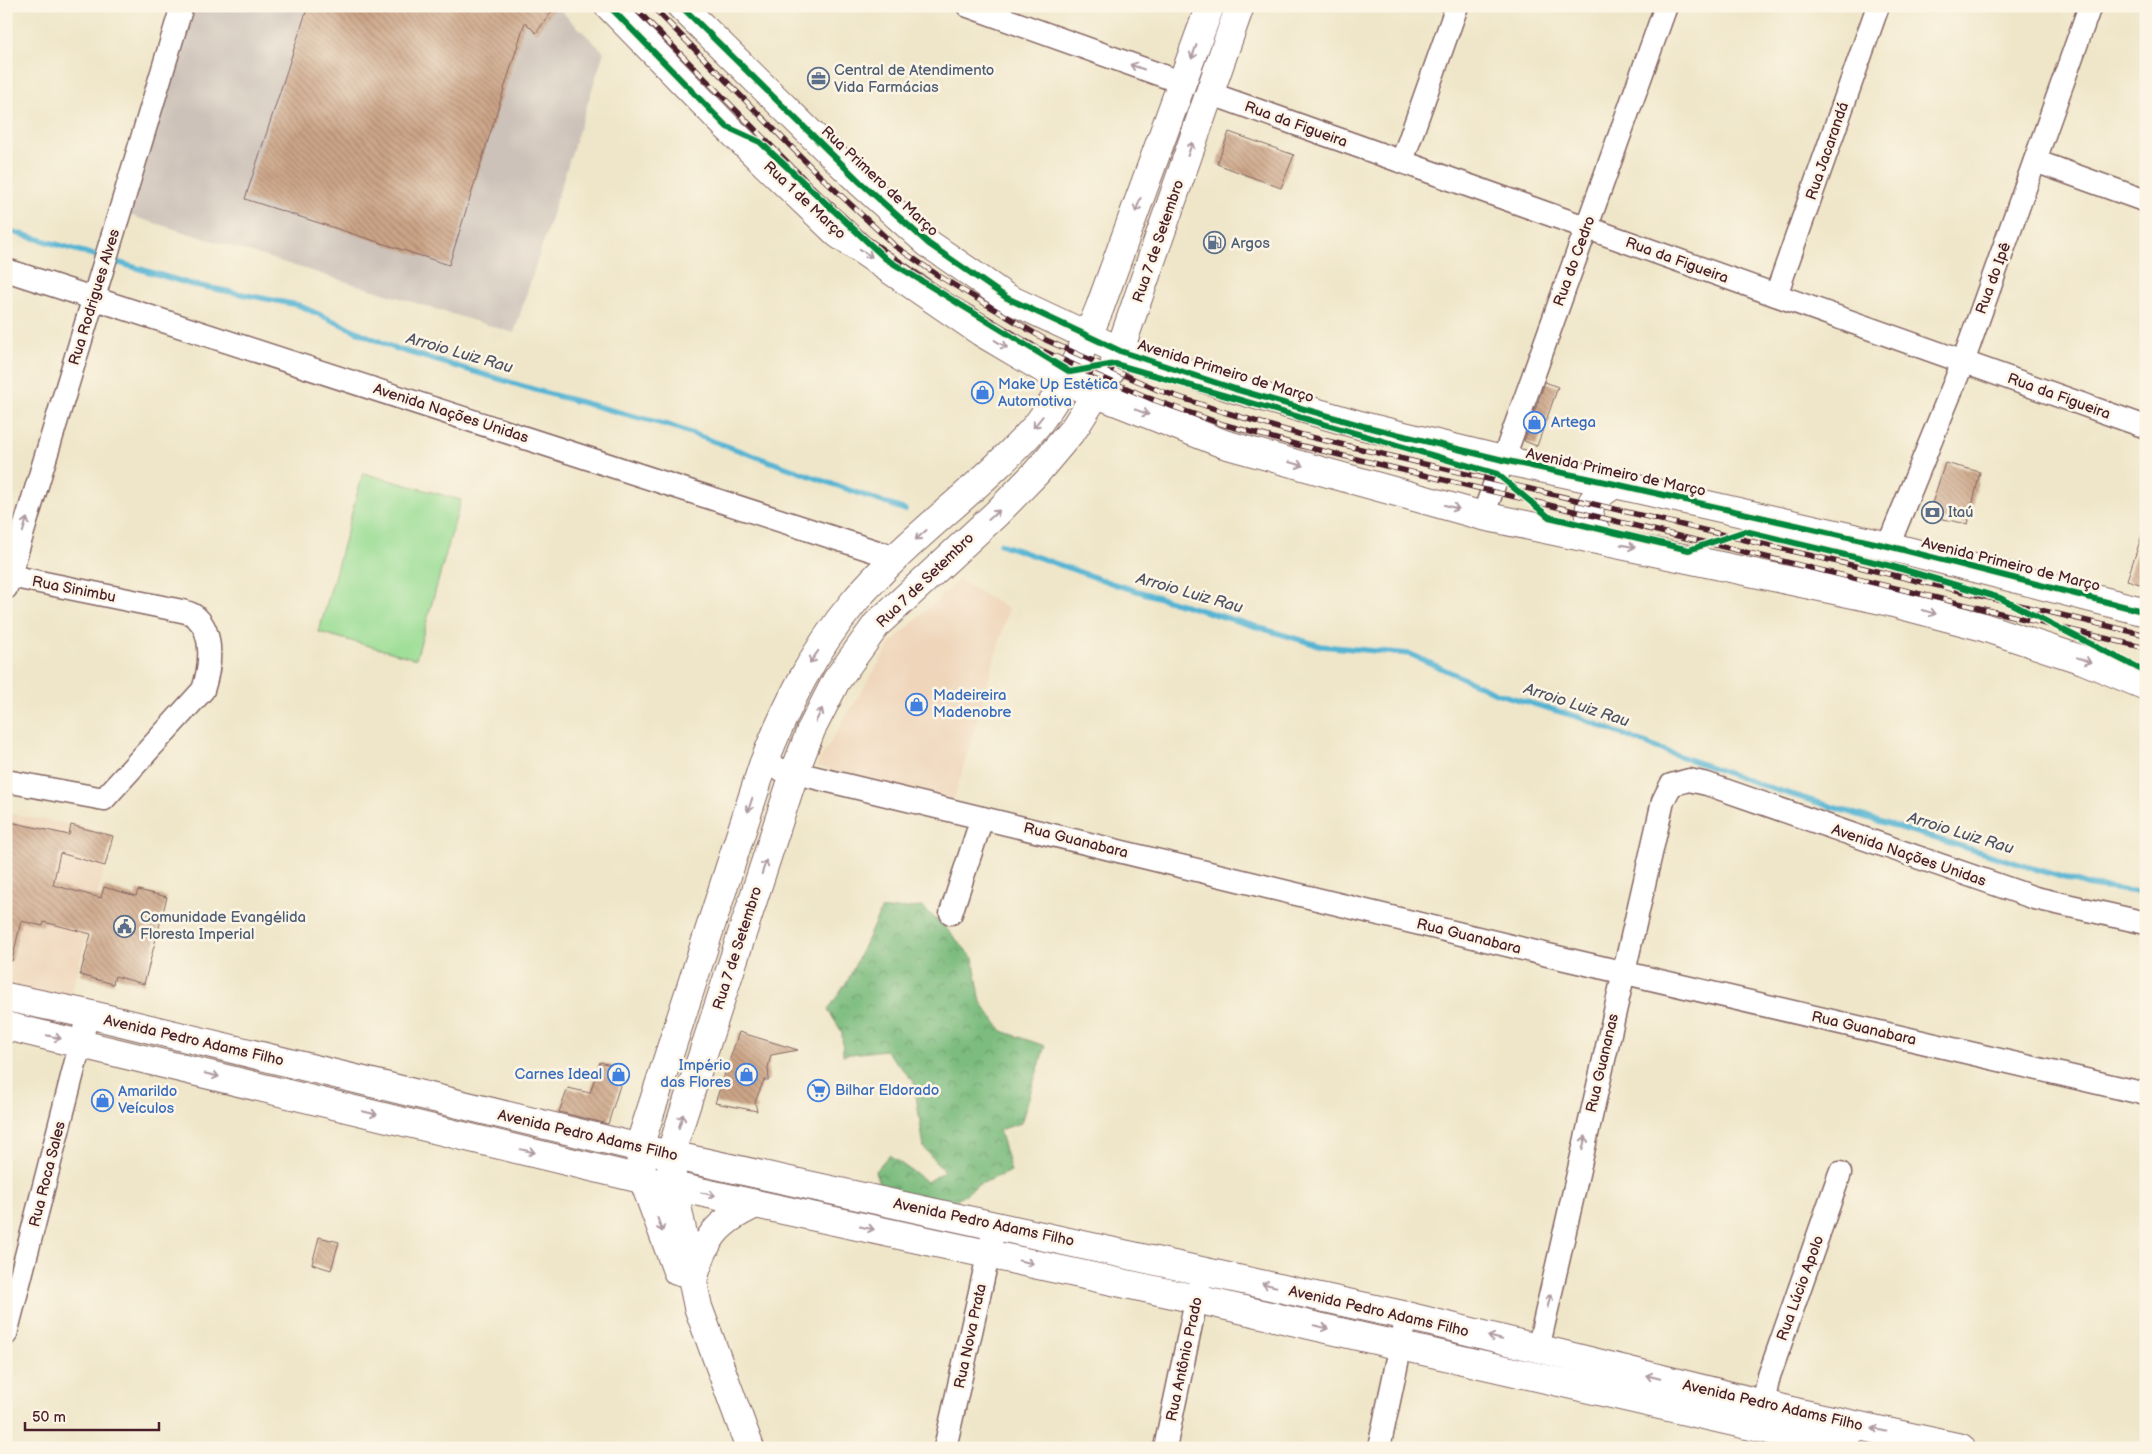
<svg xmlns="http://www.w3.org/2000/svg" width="2152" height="1454" viewBox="0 0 2152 1454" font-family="'Balsamiq Sans',sans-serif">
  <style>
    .built { fill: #efd6bb }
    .industrial { fill: #cdc2b9 }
    .forest { fill: url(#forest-crowns); stroke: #626e54 }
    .park { fill: #9add94; stroke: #727e60 }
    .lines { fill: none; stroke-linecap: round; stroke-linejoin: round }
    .stream { stroke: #55b4d3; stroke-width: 5.5 }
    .building { fill: url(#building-back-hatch) }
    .minor-casing { stroke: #846562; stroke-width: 25 }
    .major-casing { stroke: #846562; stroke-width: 30 }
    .minor { stroke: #fff; stroke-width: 22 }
    .major { stroke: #fff; stroke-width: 28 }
    .rail-casing { stroke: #4a1f2b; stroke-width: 5.5 }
    .rail { stroke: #fcf5e5; stroke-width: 4; stroke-dasharray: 11; stroke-linecap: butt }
    .cycleway-casing { stroke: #fcf5e5; stroke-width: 9 }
    .cycleway { stroke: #00873e; stroke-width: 6 }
    .oneway { stroke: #ae9aa0 }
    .labels { text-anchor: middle; stroke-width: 5; stroke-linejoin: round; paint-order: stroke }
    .service-label { font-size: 15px; fill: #4e5e75; stroke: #fcf5e5; text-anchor: start }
    .street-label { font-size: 15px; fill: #4a1f2b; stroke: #fcf5e5 }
    .shop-label { font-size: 15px; fill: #366cbe; stroke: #fcf5e5; text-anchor: start }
    .water-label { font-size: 16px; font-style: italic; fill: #4e5366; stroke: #fcf5e5 }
  </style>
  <defs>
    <pattern id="forest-crowns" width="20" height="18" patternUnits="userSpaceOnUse" patternTransform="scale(1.25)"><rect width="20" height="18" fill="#7bbc7e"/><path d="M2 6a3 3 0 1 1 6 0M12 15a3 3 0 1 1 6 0" fill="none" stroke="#679867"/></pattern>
    <pattern id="building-back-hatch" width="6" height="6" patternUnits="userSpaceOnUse" patternTransform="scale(1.25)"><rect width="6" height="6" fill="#cca587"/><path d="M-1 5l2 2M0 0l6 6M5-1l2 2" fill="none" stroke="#a8866f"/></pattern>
  </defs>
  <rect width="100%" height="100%" fill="#fcf5e5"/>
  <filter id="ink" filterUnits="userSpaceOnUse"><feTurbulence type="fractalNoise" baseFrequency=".02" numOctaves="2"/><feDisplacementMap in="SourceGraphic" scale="10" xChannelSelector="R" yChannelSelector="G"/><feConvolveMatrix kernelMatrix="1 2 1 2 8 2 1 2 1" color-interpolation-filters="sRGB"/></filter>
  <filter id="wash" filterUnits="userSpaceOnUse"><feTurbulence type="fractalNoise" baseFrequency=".0096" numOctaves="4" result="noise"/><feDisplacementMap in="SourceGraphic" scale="20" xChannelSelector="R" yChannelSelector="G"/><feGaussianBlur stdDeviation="1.12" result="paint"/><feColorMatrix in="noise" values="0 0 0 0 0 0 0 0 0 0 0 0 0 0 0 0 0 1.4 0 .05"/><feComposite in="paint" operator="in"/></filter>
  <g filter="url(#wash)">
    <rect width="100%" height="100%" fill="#efe6c9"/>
    <g class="built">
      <path d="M 959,580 L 1009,609 L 953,802 L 816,766 L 891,643 Z"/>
      <path d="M 6,813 L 71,825 L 113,836 L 70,1000 L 6,985 Z"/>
    </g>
    <path class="industrial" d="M 190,6 L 559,6 L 566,16 L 604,52 L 514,333 L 125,214 Z"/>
    <path class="forest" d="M 922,907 L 945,927 L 973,958 L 981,1002 L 1002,1031 L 1045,1046 L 1021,1123 L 999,1130 L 1011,1171 L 978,1185 L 952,1204 L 881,1190 L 875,1171 L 889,1155 L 927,1182 L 944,1171 L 924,1148 L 914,1082 L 885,1050 L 843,1055 L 842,1032 L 828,1010 L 848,980 L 881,910 Z"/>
    <path class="park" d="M 363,473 L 461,500 L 416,659 L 319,632 Z"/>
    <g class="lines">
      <g class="stream">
        <path d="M 6,230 L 101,257"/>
        <path d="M 110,260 L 190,284 L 298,305 L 394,348 L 546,393 L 671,426 L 905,510"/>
        <path d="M 1000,544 L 1114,584 L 1321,646 L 1410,654 L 1496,693 L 1578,717 L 1657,748 L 1767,787 L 2091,886 L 2146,893"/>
      </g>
    </g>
    <g id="blocks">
      <g class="building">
        <path d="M 308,6 L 556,6 L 536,33 L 525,22 L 449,265 L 245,199 Z"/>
        <path d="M 1229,132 L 1294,155 L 1281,188 L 1217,164 Z"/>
        <path d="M 1545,382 L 1558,387 L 1537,446 L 1524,441 Z"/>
        <path d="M 1945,463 L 1980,472 L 1968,524 L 1928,516 Z"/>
        <path d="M 2143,532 L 2146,532 L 2146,586 L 2127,580 Z"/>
        <path d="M 6,821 L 69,835 L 71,825 L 113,836 L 105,866 L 60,853 L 53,885 L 101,898 L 104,887 L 136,896 L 138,890 L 167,897 L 144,984 L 115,976 L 113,984 L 80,975 L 91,934 L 44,922 L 43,926 L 21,921 L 12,961 L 6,960 Z"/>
        <path d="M 739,1032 L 798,1050 L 771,1055 L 768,1068 L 769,1080 L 764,1080 L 755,1102 L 757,1111 L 715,1103 Z"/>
        <path d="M 600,1062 L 625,1069 L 608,1124 L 559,1112 L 568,1088 L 590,1093 Z"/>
        <path d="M 319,1237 L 339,1242 L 331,1270 L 312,1264 Z"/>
      </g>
    </g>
  </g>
  <g filter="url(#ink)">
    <use href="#blocks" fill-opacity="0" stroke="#846562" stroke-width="1"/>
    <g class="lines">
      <defs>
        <g id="minor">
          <path d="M 968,6 L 1183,83"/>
          <path d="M 1209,93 L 2146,427"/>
          <path d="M 1402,161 L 1457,6"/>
          <path d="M 2035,161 L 2146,201"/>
          <path d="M 6,270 L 896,558"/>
          <path d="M 1776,295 L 1878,6"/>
          <path d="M 1483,516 L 1666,6"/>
          <path d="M 1888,546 L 1963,362 L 2090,6"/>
          <path d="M 6,588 L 182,6"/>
          <path d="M 763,765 L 1548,955 L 2146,1094"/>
          <path d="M 6,781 L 104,799 L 203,690 C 210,669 215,634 196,617 C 192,613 186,612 182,611 L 10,576"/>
          <path d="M 951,913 L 982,818"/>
          <path d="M 6,1334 L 88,1014"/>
          <path d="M 1538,1349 L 1663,801 L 1671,785 L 1689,780 L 1707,784 L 2035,898 L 2146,923"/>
          <path d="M 1763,1404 L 1769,1376 L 1840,1173"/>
          <path d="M 945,1448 L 992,1238"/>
          <path d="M 1165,1448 L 1200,1282"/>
          <path d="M 1379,1448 L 1407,1316"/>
        </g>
        <g id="major">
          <path d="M 609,6 L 727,127 L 838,234 L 981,332 L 1064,381 L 1224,444 L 1483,516 L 1882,600 L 1980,626 L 2083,660 L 2146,686"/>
          <path d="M 681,6 L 860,182 L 929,244 L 1007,298 L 1120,351 L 1235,389 L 1363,426 L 1503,460 L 1615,484 L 1888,546 L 2146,612"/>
          <path d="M 1600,540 C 1584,509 1584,503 1615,484"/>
          <path d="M 6,997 L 88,1014 L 657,1152 L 1407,1316 L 1804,1414 L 1961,1448"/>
          <path d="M 6,1026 L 649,1181 L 1196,1299 L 1848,1448"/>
          <path d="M 677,1271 L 643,1179 L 639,1147 L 763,765 C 786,707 813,651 853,603 C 895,552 950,511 998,465 C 1012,451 1028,437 1040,421 C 1065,387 1084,347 1100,307 L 1210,6"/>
          <path d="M 693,1280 C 705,1238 716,1222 756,1204"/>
          <path d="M 750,1448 L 698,1307 L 673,1186 L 670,1155 L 795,771 L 811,730 L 836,681 L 877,624 L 996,514 L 1037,472 L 1075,427 L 1115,364 L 1240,6"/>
        </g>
      </defs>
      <use href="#minor" class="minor-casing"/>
      <use href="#major" class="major-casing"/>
      <use href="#minor" class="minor"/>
      <use href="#major" class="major"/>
      <defs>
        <g id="rail">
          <path d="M 633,6 L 808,183 L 868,239 L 932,285 L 1039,349 L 1096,375 L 1154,400 L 1222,424 L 1298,445 L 2146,648"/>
          <path d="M 652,6 L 818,174 L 895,246 L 939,276 L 1046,340 L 1158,390 L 1224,412 L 1302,435 L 2146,635"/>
        </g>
      </defs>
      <use href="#rail" class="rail-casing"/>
      <use href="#rail" class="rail"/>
      <defs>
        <g id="cycleway">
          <path d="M 609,6 L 727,127 L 760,142 L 886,259 L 1070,372 L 1115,364 L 1497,474 L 1549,517 L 1689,550 L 1745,531 L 1891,566 L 2000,598 L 2146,672"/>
          <path d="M 681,6 L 860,182 L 929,244 L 1007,298 L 1120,351 L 1235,389 L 1363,426 L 1503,460 L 1615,484 L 1888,546 L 2146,612"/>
        </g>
      </defs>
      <use href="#cycleway" class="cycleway-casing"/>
      <use href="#cycleway" class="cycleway"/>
    </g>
    <defs><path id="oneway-shaft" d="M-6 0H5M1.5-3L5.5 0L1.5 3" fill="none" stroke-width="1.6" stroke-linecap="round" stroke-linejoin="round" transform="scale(1.25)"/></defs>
    <g class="oneway">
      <use href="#oneway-shaft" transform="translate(1194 52) rotate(109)"/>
      <use href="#oneway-shaft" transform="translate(1137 67) rotate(-161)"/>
      <use href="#oneway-shaft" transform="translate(1190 149) rotate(-71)"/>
      <use href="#oneway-shaft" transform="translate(1138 205) rotate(110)"/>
      <use href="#oneway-shaft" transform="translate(866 253) rotate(34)"/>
      <use href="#oneway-shaft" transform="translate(1001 344) rotate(31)"/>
      <use href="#oneway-shaft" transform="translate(1142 412) rotate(21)"/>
      <use href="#oneway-shaft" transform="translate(1038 422) rotate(129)"/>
      <use href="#oneway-shaft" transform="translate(1296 464) rotate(15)"/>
      <use href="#oneway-shaft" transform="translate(1452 507) rotate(16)"/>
      <use href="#oneway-shaft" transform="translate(994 515) rotate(-41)"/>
      <use href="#oneway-shaft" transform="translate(25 525) rotate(-73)"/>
      <use href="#oneway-shaft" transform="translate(921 535) rotate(139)"/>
      <use href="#oneway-shaft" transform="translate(1628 546) rotate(12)"/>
      <use href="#oneway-shaft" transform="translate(1929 612) rotate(15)"/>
      <use href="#oneway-shaft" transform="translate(814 657) rotate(125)"/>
      <use href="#oneway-shaft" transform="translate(2084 660) rotate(21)"/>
      <use href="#oneway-shaft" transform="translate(819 715) rotate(-64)"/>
      <use href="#oneway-shaft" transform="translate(750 805) rotate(108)"/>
      <use href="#oneway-shaft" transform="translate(764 867) rotate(-72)"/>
      <use href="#oneway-shaft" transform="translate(54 1037) rotate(14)"/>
      <use href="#oneway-shaft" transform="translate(212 1075) rotate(13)"/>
      <use href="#oneway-shaft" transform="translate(370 1113) rotate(13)"/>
      <use href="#oneway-shaft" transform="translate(681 1121) rotate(-72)"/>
      <use href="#oneway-shaft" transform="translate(1584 1143) rotate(-77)"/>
      <use href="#oneway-shaft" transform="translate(528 1151) rotate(14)"/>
      <use href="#oneway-shaft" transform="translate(708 1194) rotate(12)"/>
      <use href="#oneway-shaft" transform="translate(660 1225) rotate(70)"/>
      <use href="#oneway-shaft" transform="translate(867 1228) rotate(12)"/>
      <use href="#oneway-shaft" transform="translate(1026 1262) rotate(12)"/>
      <use href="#oneway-shaft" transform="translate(1269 1285) rotate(-167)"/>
      <use href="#oneway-shaft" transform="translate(1549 1301) rotate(-77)"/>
      <use href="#oneway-shaft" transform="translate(1321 1327) rotate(13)"/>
      <use href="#oneway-shaft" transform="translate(1495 1338) rotate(-166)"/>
      <use href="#oneway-shaft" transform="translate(1653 1377) rotate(-166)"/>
      <use href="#oneway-shaft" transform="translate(1879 1430) rotate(-168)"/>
    </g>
  </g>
  <defs>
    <symbol id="office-ring" viewBox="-11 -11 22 22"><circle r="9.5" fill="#fcf5e5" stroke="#5c6f8a" stroke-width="1.5"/><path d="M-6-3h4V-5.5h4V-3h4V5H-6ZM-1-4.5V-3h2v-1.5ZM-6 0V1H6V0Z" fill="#5c6f8a"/></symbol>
    <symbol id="fuel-ring" viewBox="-11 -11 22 22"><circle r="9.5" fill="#fcf5e5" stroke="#5c6f8a" stroke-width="1.5"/><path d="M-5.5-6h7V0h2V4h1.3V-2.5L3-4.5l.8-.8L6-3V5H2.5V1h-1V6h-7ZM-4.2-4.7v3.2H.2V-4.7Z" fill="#5c6f8a"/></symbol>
    <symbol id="shop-ring" viewBox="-11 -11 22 22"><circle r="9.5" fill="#fcf5e5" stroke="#3f7fe0" stroke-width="1.5"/><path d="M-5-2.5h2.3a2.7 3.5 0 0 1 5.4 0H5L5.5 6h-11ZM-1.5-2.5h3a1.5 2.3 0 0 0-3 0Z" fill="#3f7fe0"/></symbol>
    <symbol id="bank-ring" viewBox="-11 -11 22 22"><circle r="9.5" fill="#fcf5e5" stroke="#5c6f8a" stroke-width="1.5"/><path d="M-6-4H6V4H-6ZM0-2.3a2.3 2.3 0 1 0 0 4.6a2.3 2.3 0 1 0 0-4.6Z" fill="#5c6f8a"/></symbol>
    <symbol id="civic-ring" viewBox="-11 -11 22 22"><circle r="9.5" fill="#fcf5e5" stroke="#5c6f8a" stroke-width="1.5"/><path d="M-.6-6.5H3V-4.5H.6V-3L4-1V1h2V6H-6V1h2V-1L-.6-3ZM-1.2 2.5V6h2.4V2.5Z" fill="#5c6f8a"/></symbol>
    <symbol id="supermarket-ring" viewBox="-11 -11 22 22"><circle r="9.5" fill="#fcf5e5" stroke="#3f7fe0" stroke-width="1.5"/><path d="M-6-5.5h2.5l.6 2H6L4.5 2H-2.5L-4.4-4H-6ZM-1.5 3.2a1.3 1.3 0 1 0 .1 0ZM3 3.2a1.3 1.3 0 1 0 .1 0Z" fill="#3f7fe0"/></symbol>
  </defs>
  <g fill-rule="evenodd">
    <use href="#office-ring" x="806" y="66" width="25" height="25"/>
    <use href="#fuel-ring" x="1202" y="230" width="25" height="25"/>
    <use href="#shop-ring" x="970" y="380" width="25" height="25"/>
    <use href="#shop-ring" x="1522" y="410" width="25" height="25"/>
    <use href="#bank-ring" x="1920" y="500" width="25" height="25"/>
    <use href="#shop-ring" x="904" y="692" width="25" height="25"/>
    <use href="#civic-ring" x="112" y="914" width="25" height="25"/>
    <use href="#shop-ring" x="606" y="1062" width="25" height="25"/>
    <use href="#shop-ring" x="734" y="1062" width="25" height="25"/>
    <use href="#supermarket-ring" x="806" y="1078" width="25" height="25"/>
    <use href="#shop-ring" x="90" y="1088" width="25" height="25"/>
  </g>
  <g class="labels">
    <g class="service-label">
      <text x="834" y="75">Central de Atendimento<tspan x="834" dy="17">Vida Farmácias</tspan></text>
      <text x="1231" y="248">Argos</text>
      <text x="1948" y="517">Itaú</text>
      <text x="140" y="922">Comunidade Evangélida<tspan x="140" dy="17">Floresta Imperial</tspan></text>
    </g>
    <g class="street-label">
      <text transform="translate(1296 124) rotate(20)" y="5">Rua da Figueira</text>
      <text transform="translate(1827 151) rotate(-71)" y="5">Rua Jacarandá</text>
      <text transform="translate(880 181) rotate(43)" y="5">Rua Primero de Março</text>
      <text transform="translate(805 200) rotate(43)" y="5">Rua 1 de Março</text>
      <text transform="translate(1158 241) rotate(-71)" y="5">Rua 7 de Setembro</text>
      <text transform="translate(1677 260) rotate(20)" y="5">Rua da Figueira</text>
      <text transform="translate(1574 261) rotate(-70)" y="5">Rua do Cedro</text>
      <text transform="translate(1993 278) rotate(-70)" y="5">Rua do Ipê</text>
      <text transform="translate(94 297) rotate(-73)" y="5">Rua Rodrigues Alves</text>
      <text transform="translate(1226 371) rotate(17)" y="5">Avenida Primeiro de Março</text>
      <text transform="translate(2059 396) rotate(20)" y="5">Rua da Figueira</text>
      <text transform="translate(451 413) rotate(18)" y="5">Avenida Nações Unidas</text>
      <text transform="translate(1616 472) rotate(12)" y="5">Avenida Primeiro de Março</text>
      <text transform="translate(2011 564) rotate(14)" y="5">Avenida Primeiro de Março</text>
      <text transform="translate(925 580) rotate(-44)" y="5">Rua 7 de Setembro</text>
      <text transform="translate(74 589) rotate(11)" y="5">Rua Sinimbu</text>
      <text transform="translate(1076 840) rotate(14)" y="5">Rua Guanabara</text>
      <text transform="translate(1909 855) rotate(19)" y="5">Avenida Nações Unidas</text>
      <text transform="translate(1469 936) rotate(14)" y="5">Rua Guanabara</text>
      <text transform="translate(737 948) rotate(-72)" y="5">Rua 7 de Setembro</text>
      <text transform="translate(1864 1028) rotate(13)" y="5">Rua Guanabara</text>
      <text transform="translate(194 1040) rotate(13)" y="5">Avenida Pedro Adams Filho</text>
      <text transform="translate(1602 1063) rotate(-77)" y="5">Rua Guananas</text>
      <text transform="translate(588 1135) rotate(13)" y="5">Avenida Pedro Adams Filho</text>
      <text transform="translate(47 1174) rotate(-76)" y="5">Rua Roca Sales</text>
      <text transform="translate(984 1222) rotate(12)" y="5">Avenida Pedro Adams Filho</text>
      <text transform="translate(1800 1288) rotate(-70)" y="5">Rua Lúcio Apolo</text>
      <text transform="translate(1379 1311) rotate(13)" y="5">Avenida Pedro Adams Filho</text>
      <text transform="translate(970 1336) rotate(-78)" y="5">Rua Nova Prata</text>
      <text transform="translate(1184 1359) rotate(-78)" y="5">Rua Antônio Prado</text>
      <text transform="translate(1773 1405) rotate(13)" y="5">Avenida Pedro Adams Filho</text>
    </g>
    <g class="shop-label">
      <text x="998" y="389">Make Up Estética<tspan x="998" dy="17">Automotiva</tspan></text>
      <text x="1551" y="427">Artega</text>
      <text x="933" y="700">Madeireira<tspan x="933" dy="17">Madenobre</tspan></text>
      <text x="731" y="1070" text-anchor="end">Império<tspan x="731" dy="17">das Flores</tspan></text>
      <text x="602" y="1079" text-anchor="end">Carnes Ideal</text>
      <text x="835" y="1095">Bilhar Eldorado</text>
      <text x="118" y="1096">Amarildo<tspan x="118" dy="17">Veículos</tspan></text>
    </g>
    <g class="water-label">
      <text transform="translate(460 352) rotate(16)" y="6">Arroio Luiz Rau</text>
      <text transform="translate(1190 592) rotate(16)" y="6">Arroio Luiz Rau</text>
      <text transform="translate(1577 704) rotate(18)" y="6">Arroio Luiz Rau</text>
      <text transform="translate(1961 832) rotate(17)" y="6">Arroio Luiz Rau</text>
    </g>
  </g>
  <rect width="2152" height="1454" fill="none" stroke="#fcf5e5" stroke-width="25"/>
  <path d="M25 1422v8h134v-8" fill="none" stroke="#4a1f2b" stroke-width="2.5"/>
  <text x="32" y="1422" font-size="15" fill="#4a1f2b" stroke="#fcf5e5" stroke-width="4" paint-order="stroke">50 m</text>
</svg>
